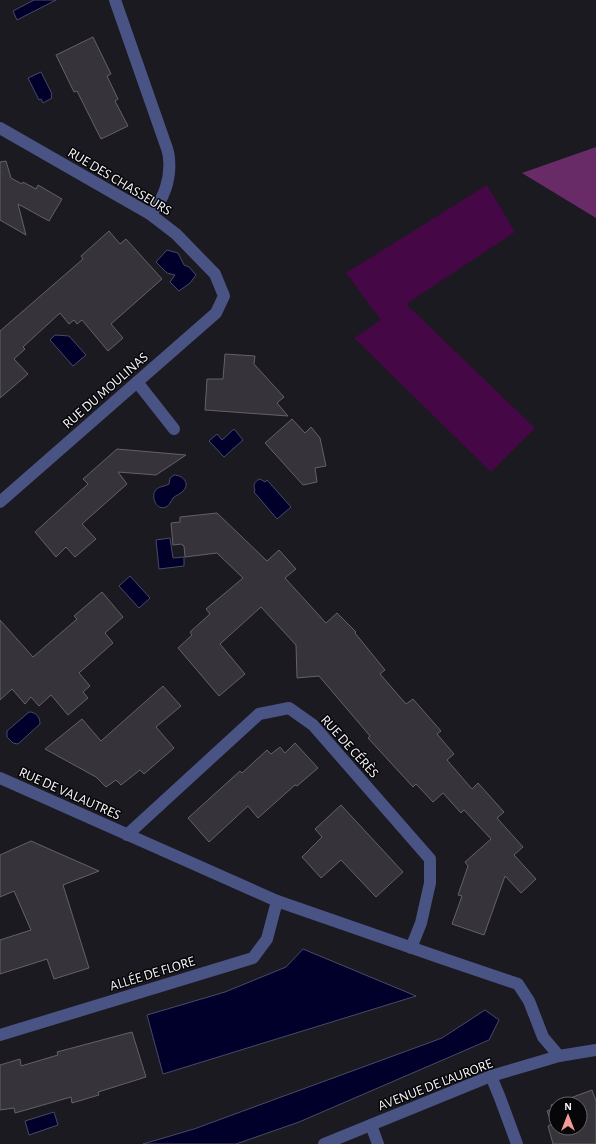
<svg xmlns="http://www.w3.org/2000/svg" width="596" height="1144" viewBox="0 0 596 1144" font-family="'Alegreya Sans',sans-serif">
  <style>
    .green { fill: #450745 }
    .forest { fill: #692b68 }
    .water { fill: #00002b; stroke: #4a4969 }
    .building { fill: #37333a; stroke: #646168; fill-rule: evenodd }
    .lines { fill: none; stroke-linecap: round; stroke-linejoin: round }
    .minor { stroke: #495485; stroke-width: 12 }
    .labels { text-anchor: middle; stroke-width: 3; stroke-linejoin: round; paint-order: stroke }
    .street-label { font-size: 14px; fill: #f5f4f9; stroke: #060608 }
  </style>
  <rect width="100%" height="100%" fill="#1b1a21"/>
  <path class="green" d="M 487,185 L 515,232 L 406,304 L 535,428 L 491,472 L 354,338 L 381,320 L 346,273 Z"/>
  <path class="forest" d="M 596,147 L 596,218 L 522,173 Z"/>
  <g class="water">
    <path d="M 34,0 L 56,0 L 17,20 L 13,11 Z"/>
    <path d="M 41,72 L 52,94 L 51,95 L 52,98 L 43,103 L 41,99 L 39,100 L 28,78 Z"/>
    <path d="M 167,250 L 178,253 L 184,265 L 189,267 L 196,275 L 190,283 L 179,291 L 170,282 L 175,275 L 167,273 L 156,262 Z"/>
    <path d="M 55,335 L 69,336 L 86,355 L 73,366 L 50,340 Z"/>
    <path d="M 234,429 L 243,440 L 224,457 L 209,441 L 217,434 L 222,440 Z"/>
    <path d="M 174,475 C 182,475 191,483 183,491 C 181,494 176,495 173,498 C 171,501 169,506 166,507 C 157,511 151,498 155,491 C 158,486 164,487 169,484 L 170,478 Z"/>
    <path d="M 260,479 L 265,482 L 267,480 L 291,507 L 277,519 L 254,492 L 255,490 C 253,486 254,481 260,479 Z"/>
    <path d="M 170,538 L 173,558 L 184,557 L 184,566 L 159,569 L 156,540 Z"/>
    <path d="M 130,576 L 150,598 L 139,608 L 119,586 Z"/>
    <path d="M 29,712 C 36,712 40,717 40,724 L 18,744 L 13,743 L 7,737 L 7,731 Z"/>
    <path d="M 303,949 L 416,996 L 163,1074 L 147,1015 L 225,992 L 286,967 Z"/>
    <path d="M 485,1010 L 499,1020 L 489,1040 L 299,1122 L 236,1144 L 143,1144 L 194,1129 L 442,1038 Z"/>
    <path d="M 54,1112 L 58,1125 L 29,1135 L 25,1121 Z"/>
  </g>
  <g class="building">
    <path d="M 93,37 L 111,74 L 107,76 L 118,99 L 115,101 L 128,126 L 101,139 L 77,91 L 74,92 L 56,55 Z"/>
    <path d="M 6,161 L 11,178 L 22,184 L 23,182 L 36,189 L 38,185 L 62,199 L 49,221 L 18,204 L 26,235 L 0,220 L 0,162 Z"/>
    <path d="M 109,231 L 120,244 L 126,239 L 162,279 L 111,324 L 123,338 L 108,351 L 82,320 L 77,324 L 74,320 L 69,324 L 60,313 L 23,347 L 25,349 L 14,359 L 28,374 L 0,398 L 0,331 L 83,259 L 81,256 Z"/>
    <path d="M 225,354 L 255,356 L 254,364 L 284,397 L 277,403 L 288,416 L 205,410 L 207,379 L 223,379 Z"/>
    <path d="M 292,419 L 305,433 L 311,427 L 320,438 L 326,466 L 315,468 L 317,482 L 303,485 L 265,443 Z"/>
    <path d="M 117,449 L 186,455 L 156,475 L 118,472 L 127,484 L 82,524 L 96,539 L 75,557 L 66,547 L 56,557 L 35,532 L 88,484 L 83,479 Z"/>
    <path d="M 217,513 L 267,561 L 279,550 L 296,569 L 285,578 L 326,623 L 337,613 L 356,632 L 355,633 L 385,670 L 380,674 L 406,704 L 413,699 L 441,731 L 437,734 L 454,754 L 447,760 L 472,789 L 478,783 L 504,812 L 497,818 L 523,847 L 514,855 L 536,879 L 521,893 L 505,876 L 484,935 L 452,924 L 462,896 L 458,895 L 468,866 L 465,862 L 491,839 L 464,810 L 461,813 L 443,793 L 433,802 L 416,784 L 413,787 L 368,738 L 370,736 L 319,676 L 297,678 L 296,645 L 261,607 L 220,644 L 245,674 L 219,696 L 178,648 L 192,635 L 190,632 L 210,614 L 206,609 L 243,578 L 217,553 L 185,557 L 184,546 L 183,546 L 182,544 L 173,545 L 171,523 L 180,522 L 180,517 Z"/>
    <path d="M 102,592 L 123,617 L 105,633 L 113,643 L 79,673 L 90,686 L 83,692 L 88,698 L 68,715 L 51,695 L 39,706 L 31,697 L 25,704 L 12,689 L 0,700 L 0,620 L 33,657 L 77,619 L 74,616 Z"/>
    <path d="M 163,686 L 181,706 L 156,727 L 174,748 L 144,774 L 140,770 L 121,785 L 116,780 L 106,787 L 96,777 L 45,749 L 82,719 L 101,741 Z"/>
    <path d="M 295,743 L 318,768 L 297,786 L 295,785 L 258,818 L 248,806 L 209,842 L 188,818 L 240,771 L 242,773 L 267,750 L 271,754 L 280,747 L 285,753 Z"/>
    <path d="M 341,805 L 403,872 L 376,897 L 341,860 L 321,878 L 302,857 L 322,837 L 315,829 Z"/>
    <path d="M 31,841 L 99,871 L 63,885 L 89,968 L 54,979 L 47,959 L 0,974 L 0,940 L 31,930 L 14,891 L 0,897 L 0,855 Z"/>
    <path d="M 132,1032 L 146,1077 L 98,1092 L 99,1095 L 72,1103 L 71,1097 L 15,1113 L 14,1108 L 0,1110 L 0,1065 L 20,1059 L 21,1066 L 58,1055 L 57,1052 Z"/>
    <path d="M 592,1090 L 596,1101 L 596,1144 L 553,1144 L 548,1126 L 552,1124 L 547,1111 L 552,1109 L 551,1105 ZM 556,1104 L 580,1104 L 580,1128 L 556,1128 Z"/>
  </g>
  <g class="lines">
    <g class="minor">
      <path d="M 115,0 L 164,140 C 166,146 169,152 169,159 C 171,179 164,200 150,214"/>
      <path d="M 0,128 L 150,214 L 176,234 L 215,274 L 224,296 L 216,313 L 0,502"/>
      <path d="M 137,382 L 174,429"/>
      <path d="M 0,778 L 277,901 L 447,960 L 518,984 L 529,1001 L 543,1037 L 559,1056"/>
      <path d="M 127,835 L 259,714 L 289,708 L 313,725 L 430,859 L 430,883 L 421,923 L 411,948"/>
      <path d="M 0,1035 L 253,958 L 267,939 L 277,901"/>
      <path d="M 491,1076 L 500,1098 L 517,1144"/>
      <path d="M 371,1125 L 378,1144"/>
      <path d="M 324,1144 L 491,1076 L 559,1056 L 596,1050"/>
    </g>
  </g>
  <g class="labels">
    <g class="street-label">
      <text transform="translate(120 181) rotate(31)" y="5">RUE DES CHASSEURS</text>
      <text transform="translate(105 390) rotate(-41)" y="5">RUE DU MOULINAS</text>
      <text transform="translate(350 746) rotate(48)" y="5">RUE DE CÉRÈS</text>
      <text transform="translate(70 793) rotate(24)" y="5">RUE DE VALAUTRES</text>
      <text transform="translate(152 973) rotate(-17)" y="5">ALLÉE DE FLORE</text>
      <text transform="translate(435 1084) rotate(-21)" y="5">AVENUE DE L'AURORE</text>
    </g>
  </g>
  <g transform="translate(568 1116)"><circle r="19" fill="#060608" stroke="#666568"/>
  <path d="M0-3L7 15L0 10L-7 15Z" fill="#f59b97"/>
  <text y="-6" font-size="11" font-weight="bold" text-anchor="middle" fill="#f5f4f9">N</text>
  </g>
</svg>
